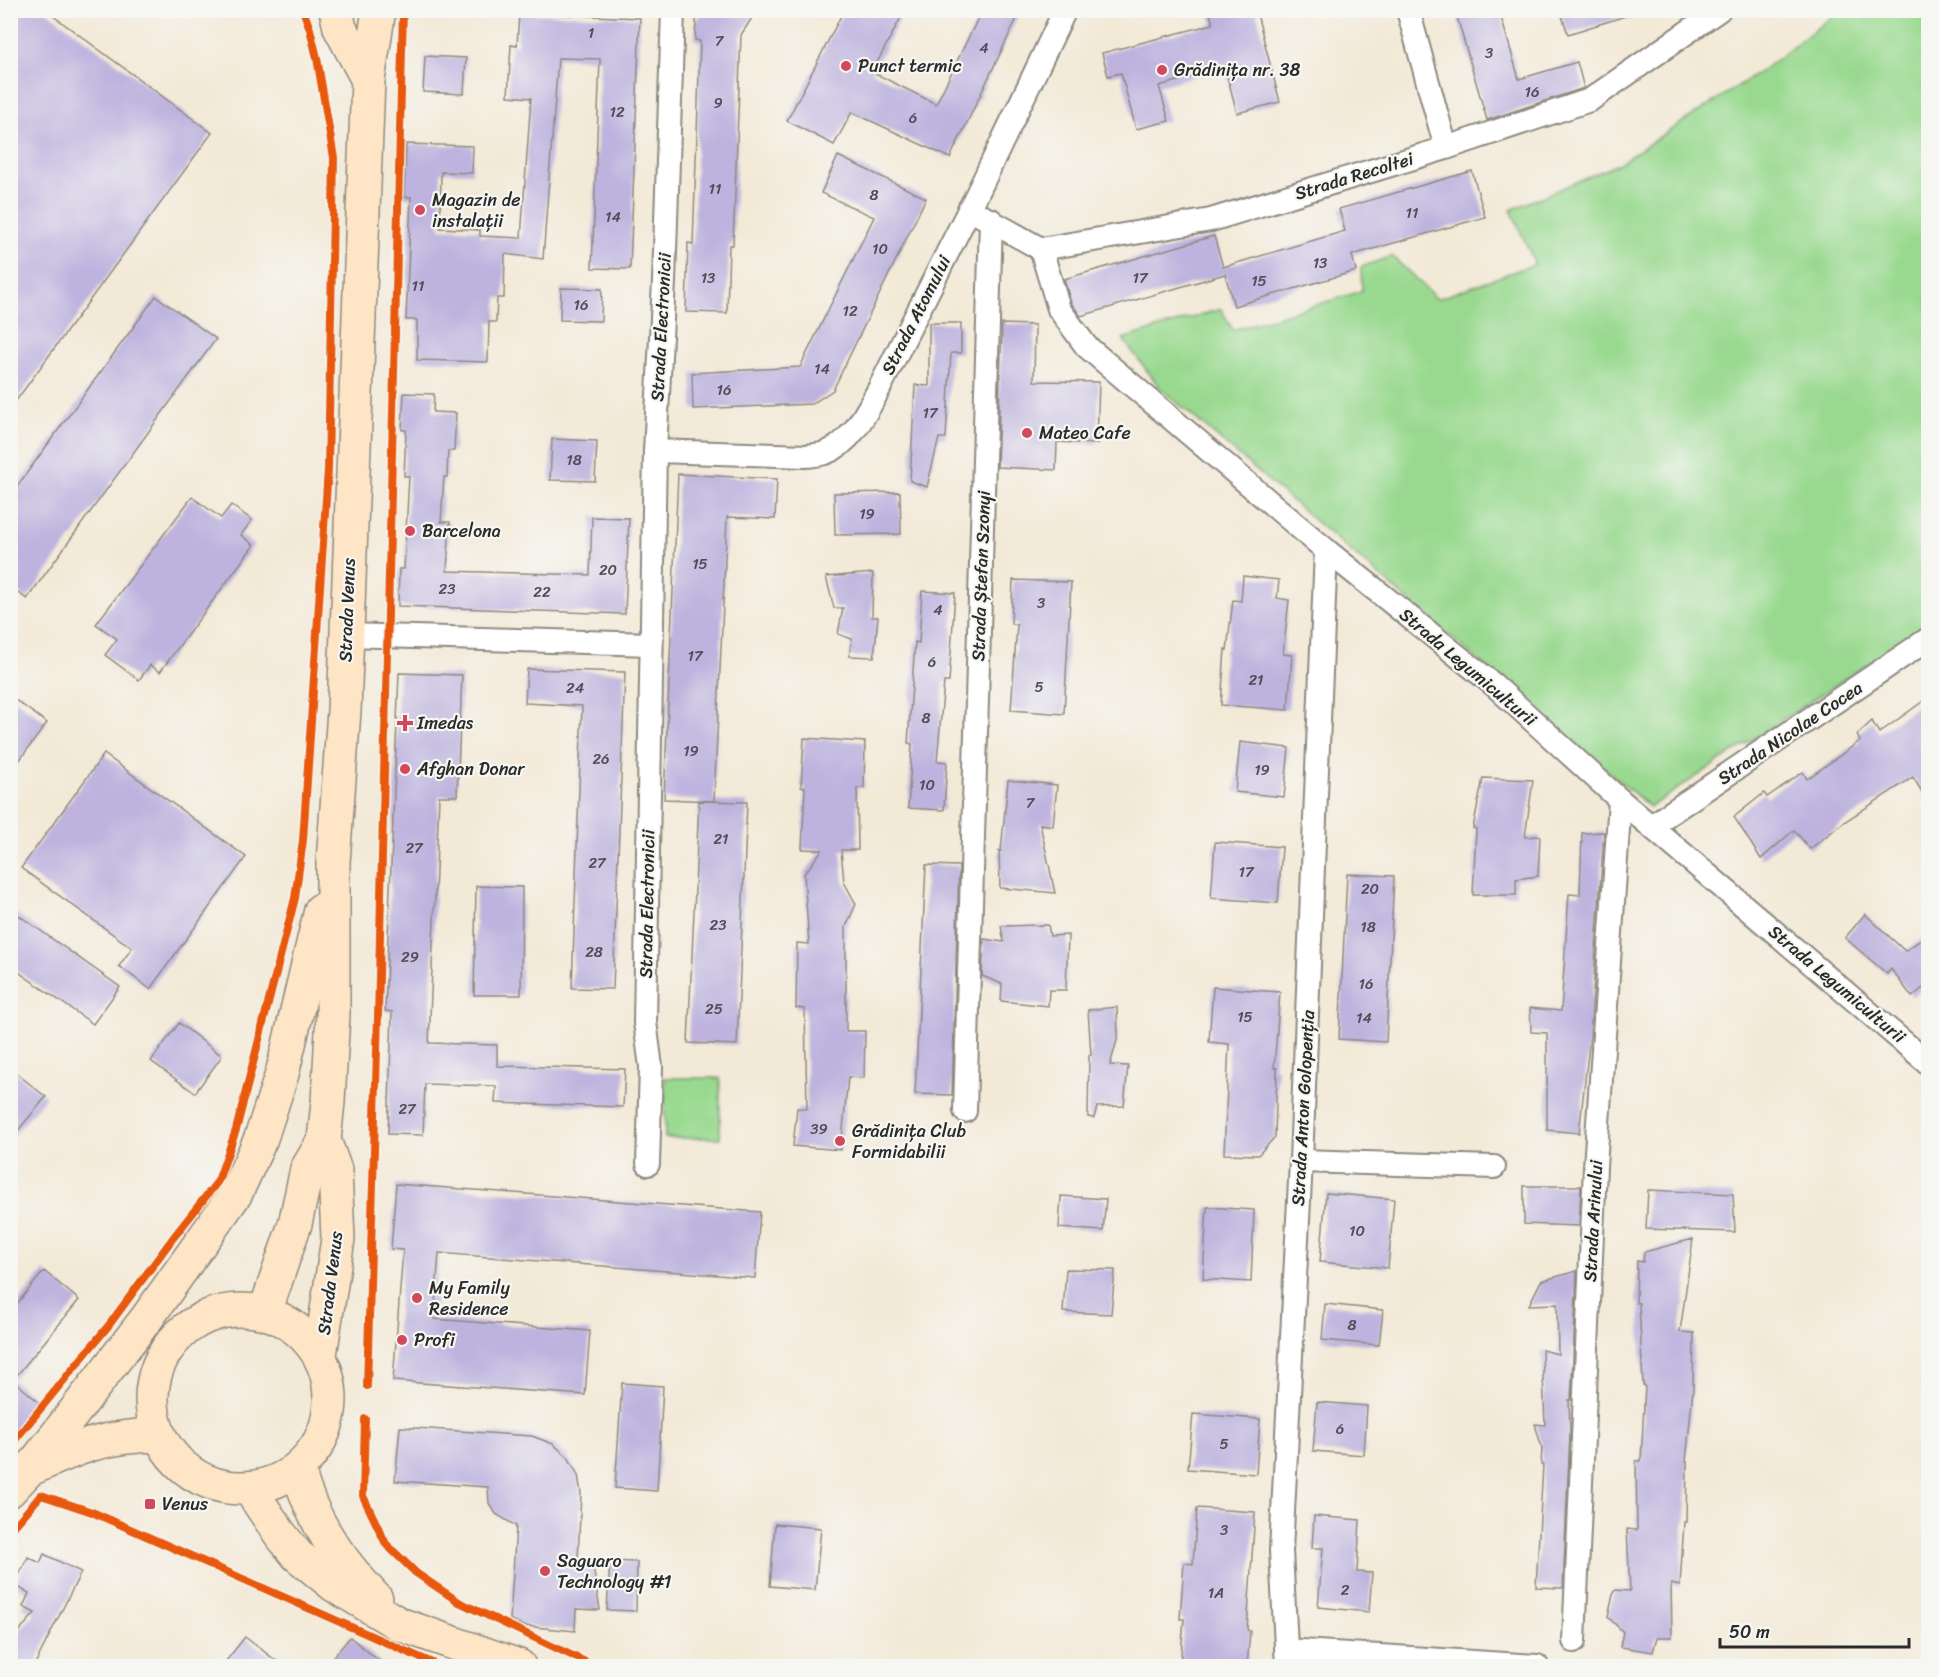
<svg xmlns="http://www.w3.org/2000/svg" width="1939" height="1677" viewBox="0 0 1939 1677" font-family="Sriracha,sans-serif">
  <style>
    .green { fill: #99d98f; stroke: #62825d; stroke-width: 1.5 }
    .building { fill: #bdb3de }
    .lines { fill: none; stroke-linecap: round; stroke-linejoin: round }
    .street-casing { stroke: #8f8a81; stroke-width: 26 }
    .secondary-casing { stroke: #8f8a81; stroke-width: 36 }
    .street { stroke: #fff; stroke-width: 22 }
    .secondary { stroke: #fde5c5; stroke-width: 33 }
    .cycleway-casing { stroke: #f6f6f2; stroke-width: 11 }
    .cycleway { stroke: #e8590c; stroke-width: 8 }
    .poi-dot { fill: #d1495b; stroke: #f6f6f2; stroke-width: 2 }
    .labels { text-anchor: middle; stroke-width: 4.5; stroke-linejoin: round; paint-order: stroke }
    .number-label { font-size: 15px; fill: #504d58 }
    .poi-label { font-size: 18px; fill: #2b2b2b; stroke: #f6f6f2; text-anchor: start }
    .street-label { font-size: 18px; fill: #2b2b2b; stroke: #f6f6f2 }
  </style>
  <rect width="100%" height="100%" fill="#f6f6f2"/>
  <filter id="ink" filterUnits="userSpaceOnUse"><feTurbulence type="fractalNoise" baseFrequency=".0167" numOctaves="2"/><feDisplacementMap in="SourceGraphic" scale="12" xChannelSelector="R" yChannelSelector="G"/><feConvolveMatrix kernelMatrix="1 2 1 2 8 2 1 2 1" color-interpolation-filters="sRGB"/></filter>
  <filter id="wash" filterUnits="userSpaceOnUse"><feTurbulence type="fractalNoise" baseFrequency=".008" numOctaves="4" result="noise"/><feDisplacementMap in="SourceGraphic" scale="24" xChannelSelector="R" yChannelSelector="G"/><feGaussianBlur stdDeviation="1.35" result="paint"/><feColorMatrix in="noise" values="0 0 0 0 0 0 0 0 0 0 0 0 0 0 0 0 0 1.4 0 .05"/><feComposite in="paint" operator="in"/></filter>
  <g filter="url(#wash)">
    <rect width="100%" height="100%" fill="#f3e9d7"/>
    <g class="green">
      <path d="M 1839,11 L 1920,11 L 1928,24 L 1928,624 L 1650,807 L 1161,389 L 1123,339 L 1221,309 L 1233,330 L 1362,291 L 1361,267 L 1392,256 L 1437,299 L 1535,264 L 1511,210 L 1618,164 L 1763,70 Z"/>
      <rect x="665" y="1078" width="55" height="60"/>
    </g>
    <g id="blocks">
      <g class="building">
        <path d="M 10,10 L 45,10 L 212,133 L 10,409 Z"/>
        <path d="M 702,10 L 757,10 L 741,35 L 733,245 L 729,245 L 727,313 L 686,312 L 688,243 L 693,244 L 697,134 L 700,41 L 695,40 L 696,21 Z"/>
        <path d="M 844,10 L 905,10 L 872,72 L 936,104 L 982,10 L 1021,10 L 950,158 L 852,112 L 834,145 L 787,121 Z"/>
        <path d="M 1209,10 L 1256,10 L 1280,102 L 1237,113 L 1225,68 L 1159,86 L 1169,121 L 1136,129 L 1121,73 L 1108,76 L 1102,53 L 1213,24 Z"/>
        <path d="M 1455,10 L 1499,10 L 1519,79 L 1577,62 L 1584,88 L 1487,120 Z"/>
        <path d="M 1560,10 L 1628,10 L 1629,15 L 1568,34 Z"/>
        <path d="M 519,13 L 640,18 L 630,269 L 592,268 L 600,59 L 558,58 L 543,259 L 505,254 L 504,298 L 497,298 L 496,322 L 489,322 L 488,362 L 417,360 L 417,320 L 406,320 L 411,197 L 404,197 L 406,144 L 473,146 L 472,173 L 441,172 L 440,228 L 480,230 L 480,236 L 521,238 L 531,98 L 508,96 L 511,45 L 517,46 Z"/>
        <path d="M 425,56 L 466,58 L 464,94 L 423,92 Z"/>
        <path d="M 838,156 L 926,198 L 833,390 L 812,404 L 693,409 L 692,373 L 800,367 L 874,217 L 821,193 Z"/>
        <path d="M 1472,171 L 1485,217 L 1352,255 L 1356,271 L 1234,306 L 1225,274 L 1081,316 L 1071,303 L 1064,279 L 1214,236 L 1223,267 L 1345,231 L 1339,209 Z"/>
        <path d="M 561,288 L 602,289 L 601,321 L 560,320 Z"/>
        <path d="M 156,296 L 216,339 L 27,599 L 10,587 L 10,496 Z"/>
        <path d="M 929,323 L 961,323 L 961,353 L 951,353 L 946,438 L 939,438 L 927,487 L 910,481 L 915,385 L 929,386 Z"/>
        <path d="M 1002,324 L 1035,325 L 1034,381 L 1099,382 L 1097,444 L 1057,442 L 1056,470 L 997,467 Z"/>
        <path d="M 404,393 L 434,394 L 433,412 L 456,413 L 454,451 L 448,451 L 447,477 L 444,477 L 441,522 L 450,522 L 447,571 L 590,575 L 592,517 L 629,518 L 625,614 L 398,606 L 399,569 L 404,569 L 409,476 L 404,476 L 406,430 L 402,430 Z"/>
        <path d="M 552,439 L 597,441 L 595,481 L 550,480 Z"/>
        <path d="M 678,474 L 777,479 L 775,519 L 727,517 L 714,801 L 664,799 Z"/>
        <path d="M 900,492 L 901,534 L 835,535 L 834,493 Z"/>
        <path d="M 192,497 L 221,518 L 231,505 L 252,520 L 241,535 L 254,545 L 160,672 L 150,665 L 139,680 L 105,655 L 117,639 L 96,624 Z"/>
        <path d="M 873,573 L 872,617 L 878,617 L 874,657 L 849,656 L 852,639 L 838,634 L 843,608 L 834,608 L 826,577 Z"/>
        <path d="M 1243,576 L 1279,580 L 1277,598 L 1289,600 L 1283,654 L 1292,655 L 1288,710 L 1221,705 L 1225,649 L 1227,650 L 1233,600 L 1241,601 Z"/>
        <path d="M 1013,580 L 1071,582 L 1064,714 L 1011,710 L 1017,624 L 1011,624 Z"/>
        <path d="M 922,591 L 955,593 L 949,682 L 944,682 L 937,761 L 947,762 L 944,810 L 908,808 L 912,744 L 908,743 L 915,642 L 919,643 Z"/>
        <path d="M 527,669 L 625,672 L 613,989 L 572,988 L 582,706 L 525,703 Z"/>
        <path d="M 399,673 L 462,675 L 457,796 L 439,796 L 429,1043 L 497,1045 L 497,1066 L 625,1069 L 623,1107 L 495,1103 L 496,1086 L 425,1084 L 423,1135 L 388,1134 L 392,1012 L 385,1011 Z"/>
        <path d="M 10,696 L 47,723 L 10,773 Z"/>
        <path d="M 1929,697 L 1929,803 L 1913,777 L 1844,822 L 1810,849 L 1794,830 L 1761,859 L 1734,817 L 1764,793 L 1767,797 L 1803,772 L 1807,779 L 1860,741 L 1857,735 L 1872,721 L 1879,733 Z"/>
        <path d="M 804,738 L 865,742 L 864,788 L 857,788 L 858,850 L 841,850 L 844,882 L 856,904 L 846,927 L 846,1031 L 865,1031 L 864,1078 L 848,1077 L 841,1150 L 793,1146 L 797,1108 L 807,1109 L 805,1009 L 796,1008 L 797,943 L 809,944 L 804,874 L 822,850 L 802,849 L 805,787 L 801,787 Z"/>
        <path d="M 1240,742 L 1289,748 L 1284,797 L 1235,792 Z"/>
        <path d="M 104,754 L 246,857 L 150,989 L 119,966 L 132,948 L 21,868 Z"/>
        <path d="M 1483,778 L 1533,780 L 1525,837 L 1540,836 L 1538,876 L 1516,879 L 1516,895 L 1473,895 L 1476,829 L 1473,828 Z"/>
        <path d="M 1008,780 L 1057,785 L 1053,826 L 1040,824 L 1055,893 L 1000,888 L 999,851 L 1001,851 Z"/>
        <path d="M 699,801 L 747,802 L 737,1045 L 688,1043 Z"/>
        <path d="M 1604,832 L 1590,1036 L 1579,1133 L 1547,1130 L 1547,1033 L 1531,1032 L 1530,1008 L 1561,1011 L 1569,894 L 1580,895 L 1582,833 Z"/>
        <path d="M 1215,842 L 1282,847 L 1278,903 L 1211,898 Z"/>
        <path d="M 926,865 L 959,866 L 952,1095 L 915,1094 Z"/>
        <path d="M 1347,874 L 1394,876 L 1386,1042 L 1339,1039 Z"/>
        <path d="M 476,886 L 522,887 L 521,995 L 474,995 Z"/>
        <path d="M 10,909 L 120,987 L 93,1024 L 10,966 Z"/>
        <path d="M 1865,914 L 1905,951 L 1929,934 L 1929,983 L 1912,997 L 1891,969 L 1887,974 L 1845,938 Z"/>
        <path d="M 1048,925 L 1050,936 L 1068,935 L 1066,990 L 1049,990 L 1048,1006 L 1001,1001 L 1002,984 L 982,976 L 984,939 L 1004,942 L 1001,926 Z"/>
        <path d="M 1213,987 L 1280,992 L 1274,1068 L 1277,1068 L 1275,1137 L 1258,1155 L 1224,1154 L 1229,1044 L 1209,1042 Z"/>
        <path d="M 1117,1007 L 1118,1037 L 1110,1065 L 1128,1066 L 1124,1106 L 1097,1107 L 1094,1118 L 1088,1117 L 1089,1055 L 1091,1055 L 1088,1010 Z"/>
        <path d="M 179,1023 L 222,1056 L 195,1093 L 151,1061 Z"/>
        <path d="M 10,1068 L 46,1097 L 10,1140 Z"/>
        <path d="M 396,1184 L 760,1212 L 755,1278 L 439,1253 L 434,1319 L 590,1331 L 585,1395 L 393,1381 L 403,1250 L 391,1249 Z"/>
        <path d="M 1524,1186 L 1581,1186 L 1579,1226 L 1524,1224 Z"/>
        <path d="M 1648,1190 L 1733,1194 L 1735,1232 L 1646,1229 Z"/>
        <path d="M 1326,1193 L 1394,1199 L 1388,1268 L 1320,1262 Z"/>
        <path d="M 1061,1196 L 1106,1199 L 1103,1231 L 1059,1228 Z"/>
        <path d="M 1207,1207 L 1254,1210 L 1251,1282 L 1203,1279 Z"/>
        <path d="M 1693,1239 L 1680,1332 L 1694,1333 L 1693,1389 L 1686,1462 L 1687,1462 L 1686,1522 L 1684,1522 L 1680,1586 L 1671,1584 L 1672,1637 L 1657,1637 L 1653,1652 L 1620,1647 L 1623,1632 L 1608,1617 L 1614,1590 L 1630,1591 L 1627,1529 L 1637,1530 L 1636,1461 L 1641,1461 L 1645,1386 L 1643,1385 L 1639,1303 L 1636,1303 L 1637,1261 L 1643,1262 L 1644,1252 Z"/>
        <path d="M 1066,1269 L 1115,1270 L 1111,1314 L 1063,1312 Z"/>
        <path d="M 44,1271 L 79,1300 L 13,1380 L 41,1404 L 10,1440 L 10,1312 Z"/>
        <path d="M 1577,1271 L 1571,1400 L 1569,1400 L 1570,1433 L 1563,1588 L 1536,1587 L 1543,1465 L 1541,1465 L 1542,1448 L 1535,1424 L 1545,1425 L 1542,1350 L 1558,1354 L 1557,1304 L 1529,1305 L 1541,1281 Z"/>
        <path d="M 1325,1304 L 1383,1310 L 1379,1345 L 1322,1340 Z"/>
        <path d="M 622,1383 L 663,1386 L 657,1491 L 615,1488 Z"/>
        <path d="M 1317,1402 L 1367,1406 L 1364,1455 L 1313,1451 Z"/>
        <path d="M 1193,1414 L 1260,1419 L 1256,1474 L 1188,1469 Z"/>
        <path d="M 400,1427 L 532,1436 L 553,1444 L 568,1457 L 578,1475 L 581,1493 L 578,1560 L 592,1560 L 600,1610 L 576,1609 L 575,1631 L 524,1626 L 510,1620 L 516,1526 L 496,1514 L 489,1503 L 488,1487 L 395,1481 Z"/>
        <path d="M 1197,1508 L 1255,1512 L 1247,1630 L 1250,1631 L 1247,1666 L 1180,1666 L 1184,1619 L 1180,1619 L 1184,1563 L 1193,1564 Z"/>
        <path d="M 1314,1516 L 1360,1520 L 1357,1572 L 1372,1573 L 1369,1612 L 1318,1607 L 1323,1548 L 1312,1548 Z"/>
        <path d="M 775,1524 L 821,1528 L 815,1590 L 770,1586 Z"/>
        <path d="M 44,1554 L 81,1572 L 34,1666 L 10,1666 L 10,1642 L 35,1613 L 23,1607 L 29,1593 L 14,1585 L 28,1557 L 40,1563 Z"/>
        <path d="M 610,1561 L 637,1562 L 636,1611 L 607,1610 Z"/>
        <path d="M 245,1637 L 283,1666 L 222,1666 Z"/>
        <path d="M 350,1637 L 385,1666 L 326,1666 Z"/>
      </g>
    </g>
  </g>
  <g filter="url(#ink)">
    <use href="#blocks" fill-opacity="0" stroke="#8f8a81" stroke-width="1.5"/>
    <g class="lines">
      <defs>
        <g id="street">
          <path d="M 1408,10 L 1446,148"/>
          <path d="M 969,209 L 1041,249 L 1211,220 L 1446,148 L 1590,100 L 1719,10"/>
          <path d="M 1041,249 L 1059,309 L 1086,346 L 1326,550 L 1494,685 L 1620,800 L 1928,1063"/>
          <path d="M 655,451 L 806,456 C 812,455 819,455 825,453 C 852,443 866,413 879,389 L 979,190 L 1065,10"/>
          <path d="M 346,635 L 651,644"/>
          <path d="M 1651,826 L 1928,639"/>
          <path d="M 965,1111 L 991,220"/>
          <path d="M 1301,1161 L 1494,1167"/>
          <path d="M 648,1164 L 651,1067 L 645,1022 L 655,451 L 664,281 L 673,10"/>
          <path d="M 1574,1641 L 1595,1167 L 1620,800"/>
          <path d="M 1286,1650 L 1537,1666"/>
          <path d="M 1287,1666 L 1281,1551 L 1301,1161 L 1326,550"/>
        </g>
        <g id="secondary">
          <path d="M 336,10 L 340,28 L 368,80"/>
          <circle cx="241" cy="1399" r="89"/>
          <path d="M 265,1312 L 295,1224 L 307,1169 L 324,1140 L 328,1102 L 333,1014 L 333,862 L 344,711 L 368,80 L 379,10"/>
          <path d="M 320,1355 L 338,1239 L 335,1170 L 324,1140"/>
          <path d="M 38,1459 L 147,1318 L 236,1193 L 261,1138 L 282,1074 L 321,910"/>
          <path d="M 33,1468 C 81,1446 106,1436 159,1435"/>
          <path d="M 298,1469 C 312,1522 339,1559 376,1599"/>
          <path d="M 249,1488 L 280,1534 L 297,1555 L 334,1585 L 399,1624 L 519,1666"/>
          <path d="M 10,1490 L 52,1445"/>
        </g>
      </defs>
      <use href="#street" class="street-casing"/>
      <use href="#secondary" class="secondary-casing"/>
      <use href="#street" class="street"/>
      <use href="#secondary" class="secondary"/>
      <defs>
        <g id="cycleway">
          <path d="M 367,1386 L 378,1016 L 403,10"/>
          <path d="M 365,1419 L 363,1496 L 386,1544 L 416,1573 L 459,1602 L 594,1666"/>
          <path d="M 10,1446 L 109,1325 L 173,1238 L 218,1181 L 236,1130 L 295,898 L 303,840 L 328,469 L 334,158 L 317,58 L 310,29 L 303,10"/>
          <path d="M 10,1531 L 41,1495 L 92,1512 L 439,1666"/>
        </g>
      </defs>
      <use href="#cycleway" class="cycleway-casing"/>
      <use href="#cycleway" class="cycleway"/>
    </g>
  </g>
  <g class="poi-dot">
    <circle cx="846" cy="66" r="6"/>
    <circle cx="1162" cy="70" r="6"/>
    <circle cx="420" cy="210" r="6"/>
    <circle cx="1027" cy="433" r="6"/>
    <circle cx="410" cy="531" r="6"/>
    <path d="M402 714h6v6h6v6h-6v6h-6v-6h-6v-6h6z"/>
    <circle cx="405" cy="769" r="6"/>
    <circle cx="840" cy="1141" r="6"/>
    <circle cx="417" cy="1298" r="6"/>
    <circle cx="402" cy="1340" r="6"/>
    <rect x="144" y="1498" width="12" height="12" rx="3"/>
    <circle cx="545" cy="1571" r="6"/>
  </g>
  <g class="labels">
    <g class="number-label">
      <text x="591" y="38">1</text>
      <text x="719" y="46">7</text>
      <text x="984" y="53">4</text>
      <text x="1489" y="58">3</text>
      <text x="1532" y="97">16</text>
      <text x="718" y="108">9</text>
      <text x="617" y="117">12</text>
      <text x="913" y="123">6</text>
      <text x="715" y="194">11</text>
      <text x="874" y="200">8</text>
      <text x="1412" y="218">11</text>
      <text x="613" y="222">14</text>
      <text x="880" y="254">10</text>
      <text x="1320" y="268">13</text>
      <text x="708" y="283">13</text>
      <text x="1140" y="283">17</text>
      <text x="1259" y="286">15</text>
      <text x="418" y="291">11</text>
      <text x="581" y="310">16</text>
      <text x="850" y="316">12</text>
      <text x="822" y="374">14</text>
      <text x="724" y="395">16</text>
      <text x="930" y="418">17</text>
      <text x="574" y="465">18</text>
      <text x="867" y="519">19</text>
      <text x="700" y="569">15</text>
      <text x="608" y="575">20</text>
      <text x="447" y="594">23</text>
      <text x="542" y="597">22</text>
      <text x="1041" y="608">3</text>
      <text x="938" y="615">4</text>
      <text x="695" y="661">17</text>
      <text x="932" y="667">6</text>
      <text x="1256" y="685">21</text>
      <text x="1039" y="692">5</text>
      <text x="575" y="693">24</text>
      <text x="926" y="723">8</text>
      <text x="691" y="756">19</text>
      <text x="601" y="764">26</text>
      <text x="1262" y="775">19</text>
      <text x="927" y="790">10</text>
      <text x="1030" y="808">7</text>
      <text x="721" y="844">21</text>
      <text x="414" y="853">27</text>
      <text x="597" y="868">27</text>
      <text x="1246" y="877">17</text>
      <text x="1370" y="894">20</text>
      <text x="718" y="930">23</text>
      <text x="1368" y="932">18</text>
      <text x="594" y="957">28</text>
      <text x="410" y="962">29</text>
      <text x="1366" y="989">16</text>
      <text x="714" y="1014">25</text>
      <text x="1245" y="1022">15</text>
      <text x="1364" y="1023">14</text>
      <text x="407" y="1114">27</text>
      <text x="819" y="1134">39</text>
      <text x="1357" y="1236">10</text>
      <text x="1352" y="1330">8</text>
      <text x="1340" y="1434">6</text>
      <text x="1224" y="1449">5</text>
      <text x="1224" y="1535">3</text>
      <text x="1345" y="1595">2</text>
      <text x="1216" y="1598">1A</text>
    </g>
    <g class="poi-label">
      <text x="858" y="72">Punct termic</text>
      <text x="1174" y="76">Grădinița nr. 38</text>
      <text x="432" y="206">Magazin de<tspan x="432" dy="21">instalații</tspan></text>
      <text x="1039" y="439">Mateo Cafe</text>
      <text x="422" y="537">Barcelona</text>
      <text x="417" y="729">Imedas</text>
      <text x="417" y="775">Afghan Donar</text>
      <text x="852" y="1137">Grădinița Club<tspan x="852" dy="21">Formidabilii</tspan></text>
      <text x="429" y="1294">My Family<tspan x="429" dy="21">Residence</tspan></text>
      <text x="414" y="1346">Profi</text>
      <text x="162" y="1510">Venus</text>
      <text x="557" y="1567">Saguaro<tspan x="557" dy="21">Technology #1</tspan></text>
    </g>
    <g class="street-label">
      <text transform="translate(1354 176) rotate(-17)" y="6">Strada Recoltei</text>
      <text transform="translate(916 315) rotate(-63)" y="6">Strada Atomului</text>
      <text transform="translate(661 327) rotate(-87)" y="6">Strada Electronicii</text>
      <text transform="translate(981 576) rotate(-88)" y="6">Strada Ștefan Szonyi</text>
      <text transform="translate(347 610) rotate(-88)" y="6">Strada Venus</text>
      <text transform="translate(1468 667) rotate(40)" y="6">Strada Legumiculturii</text>
      <text transform="translate(1790 733) rotate(-34)" y="6">Strada Nicolae Cocea</text>
      <text transform="translate(647 904) rotate(-89)" y="6">Strada Electronicii</text>
      <text transform="translate(1837 984) rotate(40)" y="6">Strada Legumiculturii</text>
      <text transform="translate(1303 1108) rotate(-87)" y="6">Strada Anton Golopenția</text>
      <text transform="translate(1593 1221) rotate(-87)" y="6">Strada Arinului</text>
      <text transform="translate(330 1283) rotate(-83)" y="6">Strada Venus</text>
    </g>
  </g>
  <rect width="1939" height="1677" fill="none" stroke="#f6f6f2" stroke-width="36"/>
  <path d="M1720 1638v9h189v-9" fill="none" stroke="#2b2b2b" stroke-width="3"/>
  <text x="1729" y="1638" font-size="18" fill="#2b2b2b" stroke="#f6f6f2" stroke-width="4.5" paint-order="stroke">50 m</text>
</svg>
